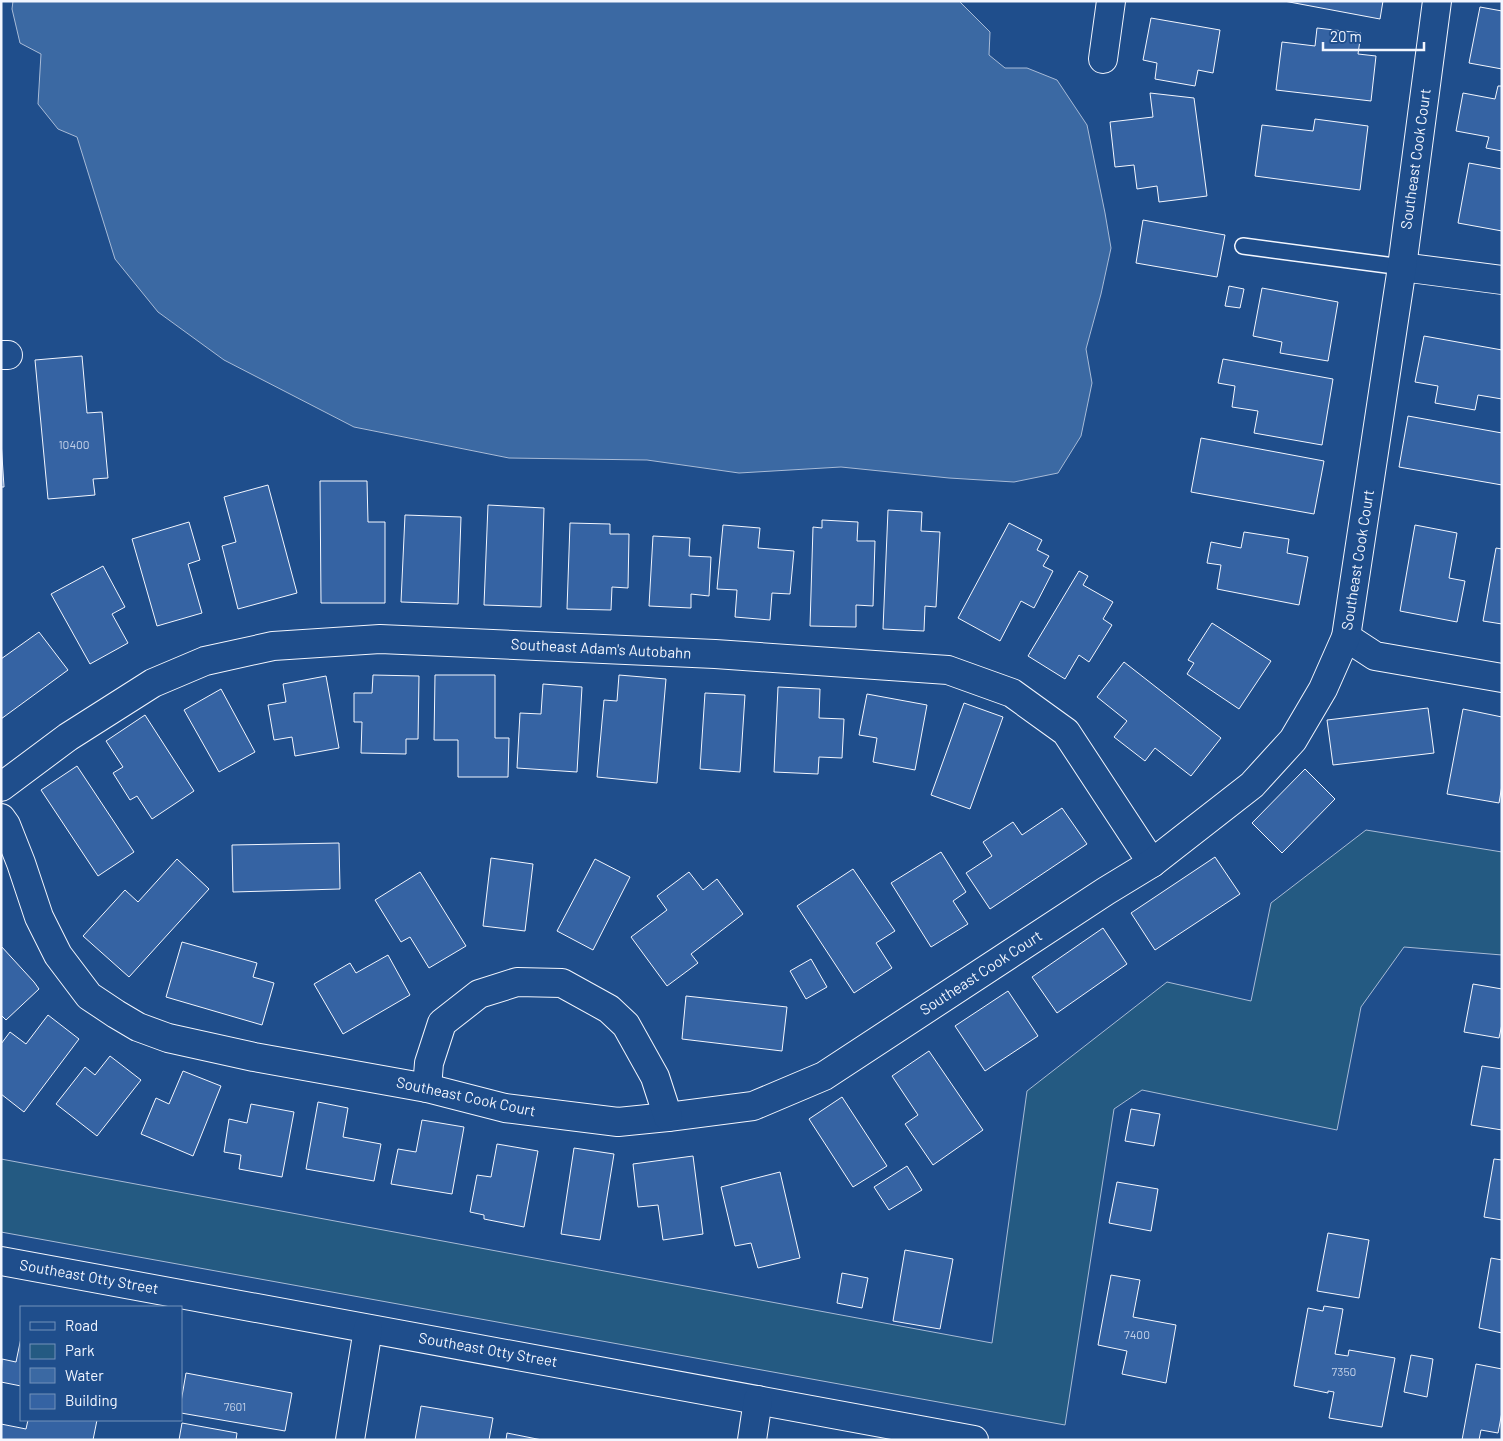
<svg xmlns="http://www.w3.org/2000/svg" width="1503" height="1441" viewBox="0 0 1503 1441" font-family="Barlow,sans-serif">
  <style>
    .green { fill: #245a82; stroke: #a8bbd7 }
    .water { fill: #3b69a3; stroke: #a8bbd7 }
    .building { fill: #3563a3; stroke: #f2f6ff }
    .lines { fill: none; stroke-linecap: round; stroke-linejoin: round }
    .service-casing { stroke: #f2f6ff; stroke-width: 18 }
    .minor-casing { stroke: #f2f6ff; stroke-width: 30 }
    .service { stroke: #1f4e8c; stroke-width: 15 }
    .minor { stroke: #1f4e8c; stroke-width: 28 }
    .labels { text-anchor: middle; stroke-width: 4; stroke-linejoin: round; paint-order: stroke }
    .number-label { font-size: 12px; fill: #c3d1e8 }
    .street-label { font-size: 15px; fill: #f2f6ff; stroke: #1f4e8c }
  </style>
  <rect width="100%" height="100%" fill="#1f4e8c"/>
  <path class="green" d="M 1366,830 L 1502,852 L 1502,955 L 1404,947 L 1361,1007 L 1337,1130 L 1142,1090 L 1114,1109 L 1065,1425 L 1,1232 L 1,1159 L 992,1343 L 1027,1091 L 1167,982 L 1251,1001 L 1271,903 Z"/>
  <path class="water" d="M 13,1 L 959,1 L 990,32 L 989,55 L 1005,68 L 1027,68 L 1057,80 L 1087,125 L 1105,213 L 1111,248 L 1101,294 L 1086,349 L 1092,383 L 1081,436 L 1058,473 L 1014,482 L 949,478 L 841,467 L 739,473 L 647,460 L 509,458 L 354,427 L 224,360 L 158,312 L 115,259 L 77,137 L 58,129 L 38,104 L 41,54 L 20,43 L 12,9 Z"/>
  <g class="building">
    <path d="M 1284,1 L 1383,1 L 1380,19 Z"/>
    <path d="M 1480,7 L 1502,11 L 1502,69 L 1469,63 Z"/>
    <path d="M 1151,18 L 1220,30 L 1213,73 L 1198,70 L 1195,86 L 1155,79 L 1157,63 L 1143,60 Z"/>
    <path d="M 1317,28 L 1361,33 L 1358,54 L 1376,56 L 1371,101 L 1276,90 L 1282,42 L 1315,46 Z"/>
    <path d="M 1498,86 L 1502,86 L 1502,151 L 1486,148 L 1489,137 L 1456,131 L 1463,93 L 1495,99 Z"/>
    <path d="M 1150,93 L 1194,98 L 1207,196 L 1159,202 L 1157,186 L 1137,189 L 1134,165 L 1115,167 L 1110,122 L 1153,117 Z"/>
    <path d="M 1315,119 L 1368,126 L 1360,190 L 1255,176 L 1262,125 L 1313,131 Z"/>
    <path d="M 1469,163 L 1502,169 L 1502,231 L 1458,223 Z"/>
    <path d="M 1143,220 L 1225,235 L 1217,277 L 1136,263 Z"/>
    <path d="M 1229,286 L 1244,289 L 1240,308 L 1225,306 Z"/>
    <path d="M 1262,288 L 1338,302 L 1328,361 L 1280,353 L 1282,342 L 1253,336 Z"/>
    <path d="M 1424,336 L 1502,350 L 1502,399 L 1478,395 L 1475,410 L 1435,403 L 1438,386 L 1415,382 Z"/>
    <path d="M 82,356 L 87,413 L 102,412 L 108,478 L 93,479 L 95,495 L 48,499 L 35,360 Z"/>
    <path d="M 1223,359 L 1333,379 L 1322,445 L 1254,433 L 1258,411 L 1232,407 L 1235,386 L 1218,383 Z"/>
    <path d="M 1408,416 L 1502,433 L 1502,485 L 1399,467 Z"/>
    <path d="M 1201,438 L 1324,461 L 1314,514 L 1191,492 Z"/>
    <path d="M 1,441 L 4,487 L 1,487 Z"/>
    <path d="M 320,481 L 367,481 L 368,522 L 385,522 L 385,603 L 321,603 Z"/>
    <path d="M 268,485 L 297,593 L 238,609 L 222,546 L 236,542 L 224,497 Z"/>
    <path d="M 488,505 L 544,508 L 541,607 L 484,605 Z"/>
    <path d="M 888,510 L 922,512 L 921,531 L 940,532 L 936,607 L 925,606 L 924,631 L 883,629 Z"/>
    <path d="M 405,515 L 461,517 L 458,604 L 401,602 Z"/>
    <path d="M 822,520 L 858,522 L 857,541 L 875,541 L 873,606 L 856,605 L 856,627 L 810,626 L 813,527 L 822,528 Z"/>
    <path d="M 189,522 L 200,560 L 188,564 L 202,613 L 157,626 L 132,539 Z"/>
    <path d="M 570,523 L 610,524 L 610,534 L 629,534 L 628,588 L 612,587 L 611,610 L 567,609 Z"/>
    <path d="M 1009,523 L 1042,540 L 1037,550 L 1049,556 L 1043,566 L 1053,571 L 1034,608 L 1021,601 L 1000,641 L 958,618 Z"/>
    <path d="M 723,525 L 760,528 L 758,548 L 794,551 L 790,594 L 772,593 L 770,620 L 735,617 L 737,590 L 717,589 Z"/>
    <path d="M 1415,525 L 1457,533 L 1449,578 L 1465,581 L 1457,622 L 1400,611 Z"/>
    <path d="M 1244,532 L 1289,539 L 1287,553 L 1308,557 L 1299,605 L 1217,589 L 1221,565 L 1207,563 L 1211,542 L 1241,548 Z"/>
    <path d="M 653,536 L 690,538 L 689,556 L 711,557 L 709,596 L 691,594 L 691,608 L 649,606 Z"/>
    <path d="M 1496,548 L 1502,549 L 1502,624 L 1483,621 Z"/>
    <path d="M 103,566 L 125,607 L 112,614 L 128,643 L 90,664 L 51,594 Z"/>
    <path d="M 1079,571 L 1088,576 L 1083,585 L 1113,602 L 1103,619 L 1112,625 L 1089,662 L 1079,655 L 1065,679 L 1028,656 Z"/>
    <path d="M 1212,623 L 1271,661 L 1239,709 L 1187,674 L 1194,663 L 1188,660 Z"/>
    <path d="M 39,632 L 68,670 L 1,719 L 1,659 Z"/>
    <path d="M 1124,662 L 1221,738 L 1191,776 L 1155,748 L 1145,761 L 1114,737 L 1127,721 L 1097,697 Z"/>
    <path d="M 373,675 L 419,676 L 418,739 L 406,739 L 406,754 L 361,753 L 362,722 L 354,722 L 354,693 L 372,693 Z"/>
    <path d="M 435,675 L 495,675 L 495,738 L 509,738 L 508,777 L 458,777 L 458,740 L 434,740 Z"/>
    <path d="M 619,675 L 666,679 L 657,783 L 597,777 L 604,700 L 617,701 Z"/>
    <path d="M 326,676 L 339,748 L 295,756 L 292,737 L 274,740 L 268,705 L 286,702 L 283,684 Z"/>
    <path d="M 543,684 L 582,687 L 577,772 L 517,768 L 520,713 L 541,714 Z"/>
    <path d="M 778,687 L 820,689 L 819,718 L 844,719 L 842,758 L 819,757 L 818,774 L 774,772 Z"/>
    <path d="M 221,689 L 255,752 L 219,772 L 184,710 Z"/>
    <path d="M 705,693 L 745,695 L 740,772 L 700,769 Z"/>
    <path d="M 867,694 L 927,705 L 915,770 L 873,762 L 877,738 L 859,735 Z"/>
    <path d="M 964,703 L 1003,717 L 970,809 L 931,795 Z"/>
    <path d="M 1428,708 L 1434,753 L 1333,765 L 1327,720 Z"/>
    <path d="M 1463,709 L 1502,717 L 1502,785 L 1499,803 L 1447,794 Z"/>
    <path d="M 145,715 L 194,791 L 152,819 L 137,796 L 130,800 L 113,773 L 123,767 L 106,741 Z"/>
    <path d="M 77,766 L 134,852 L 98,876 L 41,790 Z"/>
    <path d="M 1305,769 L 1335,799 L 1282,853 L 1252,823 Z"/>
    <path d="M 1062,808 L 1087,844 L 990,909 L 966,873 L 992,856 L 983,842 L 1013,822 L 1022,835 Z"/>
    <path d="M 339,843 L 340,889 L 233,892 L 232,845 Z"/>
    <path d="M 941,852 L 966,892 L 953,901 L 968,924 L 931,947 L 891,883 Z"/>
    <path d="M 1215,857 L 1240,894 L 1155,950 L 1131,913 Z"/>
    <path d="M 491,858 L 533,864 L 525,931 L 483,926 Z"/>
    <path d="M 177,859 L 209,889 L 129,977 L 83,936 L 125,890 L 138,902 Z"/>
    <path d="M 595,859 L 630,877 L 593,950 L 557,931 Z"/>
    <path d="M 853,869 L 895,931 L 876,943 L 892,968 L 854,993 L 797,906 Z"/>
    <path d="M 420,872 L 466,946 L 429,968 L 410,937 L 401,942 L 375,900 Z"/>
    <path d="M 689,872 L 703,890 L 717,879 L 743,914 L 691,954 L 698,963 L 667,986 L 631,937 L 667,910 L 657,896 Z"/>
    <path d="M 1103,928 L 1127,964 L 1057,1013 L 1032,977 Z"/>
    <path d="M 182,942 L 257,963 L 253,977 L 274,983 L 262,1025 L 166,997 Z"/>
    <path d="M 1,946 L 34,982 L 39,989 L 6,1020 L 1,1015 Z"/>
    <path d="M 388,955 L 410,995 L 343,1034 L 314,984 L 350,963 L 356,973 Z"/>
    <path d="M 811,959 L 827,987 L 806,999 L 790,971 Z"/>
    <path d="M 1473,984 L 1502,989 L 1502,1024 L 1499,1038 L 1464,1032 Z"/>
    <path d="M 1008,991 L 1038,1036 L 985,1071 L 955,1026 Z"/>
    <path d="M 686,996 L 787,1007 L 782,1051 L 682,1039 Z"/>
    <path d="M 48,1015 L 79,1039 L 24,1112 L 1,1094 L 1,1044 L 10,1032 L 26,1044 Z"/>
    <path d="M 929,1051 L 983,1130 L 933,1165 L 905,1124 L 918,1115 L 892,1076 Z"/>
    <path d="M 110,1056 L 141,1080 L 97,1136 L 56,1104 L 85,1067 L 95,1075 Z"/>
    <path d="M 1482,1066 L 1502,1069 L 1502,1130 L 1471,1125 Z"/>
    <path d="M 183,1071 L 221,1086 L 193,1156 L 141,1134 L 156,1098 L 169,1104 Z"/>
    <path d="M 842,1097 L 887,1166 L 853,1187 L 809,1119 Z"/>
    <path d="M 318,1102 L 348,1108 L 343,1137 L 381,1144 L 374,1181 L 306,1169 Z"/>
    <path d="M 251,1104 L 294,1112 L 282,1177 L 239,1169 L 241,1155 L 224,1152 L 229,1119 L 247,1123 Z"/>
    <path d="M 1131,1109 L 1160,1114 L 1154,1146 L 1125,1141 Z"/>
    <path d="M 422,1120 L 464,1127 L 452,1194 L 391,1184 L 398,1149 L 416,1152 Z"/>
    <path d="M 497,1144 L 538,1151 L 524,1227 L 484,1219 L 484,1215 L 470,1212 L 477,1175 L 491,1177 Z"/>
    <path d="M 574,1148 L 614,1154 L 600,1240 L 561,1234 Z"/>
    <path d="M 693,1156 L 703,1234 L 663,1240 L 658,1205 L 638,1207 L 633,1164 Z"/>
    <path d="M 1494,1159 L 1502,1160 L 1502,1220 L 1484,1217 Z"/>
    <path d="M 907,1166 L 922,1190 L 889,1210 L 874,1187 Z"/>
    <path d="M 780,1172 L 800,1258 L 758,1268 L 751,1243 L 735,1246 L 721,1187 Z"/>
    <path d="M 1117,1182 L 1158,1189 L 1151,1231 L 1109,1223 Z"/>
    <path d="M 1328,1233 L 1369,1240 L 1359,1298 L 1317,1291 Z"/>
    <path d="M 905,1250 L 953,1259 L 940,1329 L 893,1321 Z"/>
    <path d="M 1491,1258 L 1502,1260 L 1502,1333 L 1479,1328 Z"/>
    <path d="M 842,1273 L 868,1278 L 862,1308 L 837,1303 Z"/>
    <path d="M 1111,1275 L 1140,1280 L 1133,1317 L 1176,1325 L 1166,1383 L 1122,1374 L 1127,1351 L 1098,1345 Z"/>
    <path d="M 1324,1306 L 1343,1309 L 1335,1354 L 1348,1356 L 1349,1350 L 1395,1358 L 1382,1427 L 1329,1418 L 1334,1392 L 1328,1391 L 1328,1393 L 1294,1386 L 1308,1308 L 1323,1311 Z"/>
    <path d="M 21,1338 L 21,1386 L 1,1382 L 2,1359 L 16,1362 Z"/>
    <path d="M 1411,1355 L 1433,1359 L 1427,1397 L 1404,1392 Z"/>
    <path d="M 1476,1364 L 1502,1369 L 1502,1412 L 1498,1433 L 1481,1430 L 1479,1440 L 1462,1440 Z"/>
    <path d="M 186,1373 L 292,1393 L 285,1431 L 181,1413 L 181,1402 Z"/>
    <path d="M 421,1406 L 493,1418 L 489,1440 L 415,1440 Z"/>
    <path d="M 28,1420 L 97,1420 L 93,1440 L 1,1440 L 1,1424 L 26,1429 Z"/>
    <path d="M 182,1423 L 237,1433 L 236,1440 L 179,1440 Z"/>
    <path d="M 507,1433 L 542,1440 L 506,1440 Z"/>
  </g>
  <g class="lines">
    <defs>
      <path id="service" d="M 1243,246 L 1402,267"/>
      <g id="minor">
        <path d="M 1103,59 L 1111,1"/>
        <path d="M 1402,267 L 1502,280"/>
        <path d="M 1,355 L 8,355"/>
        <path d="M 1346,637 L 1375,656 L 1502,678"/>
        <path d="M 1,787 L 68,737 L 153,683 L 205,661 L 273,646 L 380,639 L 715,654 L 948,670 L 1012,693 L 1066,732 L 1152,863"/>
        <path d="M 1,818 L 6,825 L 21,863 L 39,917 L 58,955 L 89,996 L 116,1014 L 138,1027 L 168,1038 L 254,1057 L 427,1088 L 505,1108 L 618,1122 L 668,1117 L 753,1106 L 824,1076 L 1106,891 L 1152,863 L 1252,785 L 1293,740 L 1323,689 L 1346,637 L 1402,267 L 1437,1"/>
        <path d="M 427,1088 L 429,1063 L 442,1023 L 479,994 L 517,982 L 562,983 L 609,1009 L 626,1025 L 655,1077 L 668,1117"/>
        <path d="M 1,1261 L 974,1440"/>
        <path d="M 350,1440 L 368,1329"/>
        <path d="M 752,1440 L 758,1400"/>
      </g>
    </defs>
    <use href="#service" class="service-casing"/>
    <use href="#minor" class="minor-casing"/>
    <use href="#service" class="service"/>
    <use href="#minor" class="minor"/>
  </g>
  <g class="labels">
    <g class="number-label">
      <text x="74" y="449">10400</text>
      <text x="1137" y="1339">7400</text>
      <text x="1344" y="1376">7350</text>
      <text x="235" y="1411">7601</text>
    </g>
    <g class="street-label">
      <text transform="translate(1416 159) rotate(-82)" y="5">Southeast Cook Court</text>
      <text transform="translate(1358 560) rotate(-81)" y="5">Southeast Cook Court</text>
      <text transform="translate(601 649) rotate(3)" y="5">Southeast Adam's Autobahn</text>
      <text transform="translate(981 973) rotate(-33)" y="5">Southeast Cook Court</text>
      <text transform="translate(466 1097) rotate(12)" y="5">Southeast Cook Court</text>
      <text transform="translate(89 1277) rotate(10)" y="5">Southeast Otty Street</text>
      <text transform="translate(488 1350) rotate(10)" y="5">Southeast Otty Street</text>
    </g>
  </g>
  <rect width="1503" height="1441" fill="none" stroke="#f2f6ff" stroke-width="5"/>
  <rect x="20" y="1306" width="162" height="115" fill="#1f4e8c" stroke="#7391ba"/>
  <rect x="30" y="1322" width="25" height="8" fill="#1f4e8c" stroke="#7391ba"/>
  <text x="65" y="1331" font-size="15" fill="#f2f6ff">Road</text>
  <rect x="30" y="1344" width="25" height="15" fill="#245a82" stroke="#7391ba"/>
  <text x="65" y="1356" font-size="15" fill="#f2f6ff">Park</text>
  <rect x="30" y="1368" width="25" height="15" fill="#3b69a3" stroke="#7391ba"/>
  <text x="65" y="1381" font-size="15" fill="#f2f6ff">Water</text>
  <rect x="30" y="1394" width="25" height="15" fill="#3563a3" stroke="#7391ba"/>
  <text x="65" y="1406" font-size="15" fill="#f2f6ff">Building</text>
  <path d="M1323 42v8h101v-8" fill="none" stroke="#f2f6ff" stroke-width="2.5"/>
  <text x="1330" y="42" font-size="15" fill="#f2f6ff" stroke="#1f4e8c" stroke-width="4" paint-order="stroke">20 m</text>
</svg>
